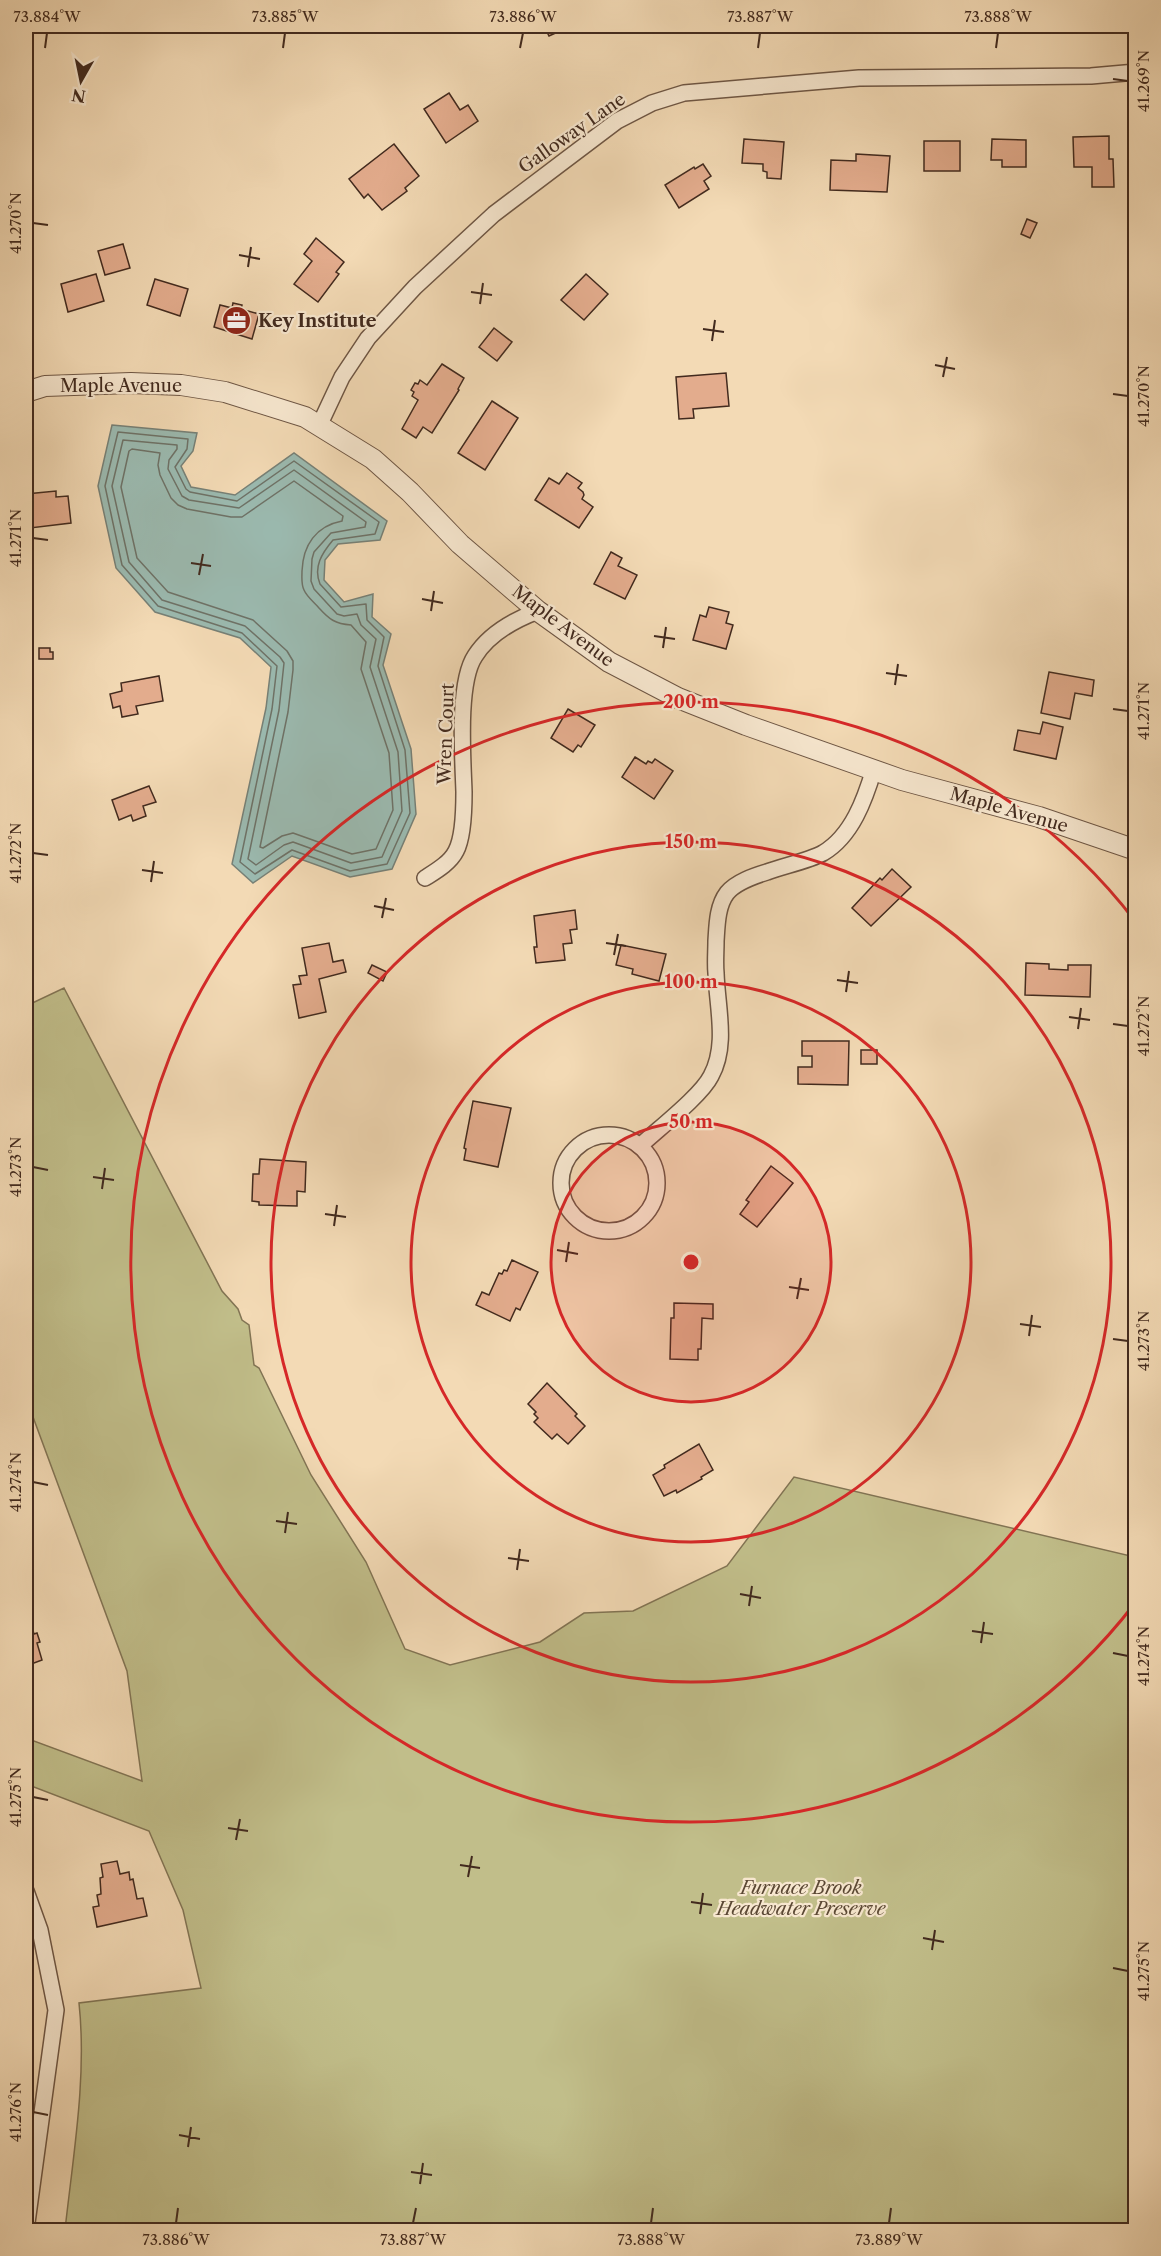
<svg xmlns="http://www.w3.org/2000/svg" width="1161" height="2256" viewBox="0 0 1161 2256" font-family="'Libre Caslon Text',serif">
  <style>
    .green { fill: #c1be8a; stroke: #827454; stroke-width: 1.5 }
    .water { fill: #9bbab0; stroke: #778076; stroke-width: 1.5 }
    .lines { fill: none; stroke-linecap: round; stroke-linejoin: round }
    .shore { stroke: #6e7267; stroke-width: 1.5 }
    .building { fill: #e3ac8d; stroke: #422a1e; stroke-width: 1.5 }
    .minor-casing { stroke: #6e5644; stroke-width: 18 }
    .tertiary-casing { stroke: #6e5644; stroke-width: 22 }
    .minor { stroke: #f7e7cf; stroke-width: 15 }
    .tertiary { stroke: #f7e7cf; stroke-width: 20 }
    .ticks { fill: none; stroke: #422a1e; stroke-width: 2 }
    .ring { fill: none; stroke: #d62828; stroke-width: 3 }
    .labels { text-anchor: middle; stroke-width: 4.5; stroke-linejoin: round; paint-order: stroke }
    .street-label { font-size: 18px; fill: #422a1e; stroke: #f7e7cf }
    .poi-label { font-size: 18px; font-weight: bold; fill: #422a1e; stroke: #f7e7cf; text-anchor: start }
    .park-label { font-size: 18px; font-style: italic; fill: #5b4834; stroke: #f7e7cf }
    .centre { fill: #d62828; stroke: #f7e7cf; stroke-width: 3 }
    .ring-label { font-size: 18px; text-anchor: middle; font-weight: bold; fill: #d62828; stroke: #f7e7cf; stroke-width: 4.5; stroke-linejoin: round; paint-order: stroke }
    .neatline { fill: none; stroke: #422a1e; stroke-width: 2 }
    .ticks-label { font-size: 15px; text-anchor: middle; fill: #422a1e }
  </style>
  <rect width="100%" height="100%" fill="#f3dab5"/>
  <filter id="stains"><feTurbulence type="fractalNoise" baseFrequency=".00333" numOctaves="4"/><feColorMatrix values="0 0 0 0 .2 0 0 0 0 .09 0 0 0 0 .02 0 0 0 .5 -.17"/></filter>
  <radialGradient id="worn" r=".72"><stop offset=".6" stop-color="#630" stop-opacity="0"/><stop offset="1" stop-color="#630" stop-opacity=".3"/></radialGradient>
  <path class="green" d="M 64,988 L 222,1291 L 238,1309 L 242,1320 L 249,1325 L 254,1365 L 259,1368 L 311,1475 L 366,1562 L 405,1649 L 450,1665 L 540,1642 L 584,1613 L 633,1611 L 727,1566 L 794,1477 L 1135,1557 L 1135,2230 L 65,2230 C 73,2156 87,2078 79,2003 L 201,1988 L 183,1910 L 149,1831 L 26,1784 L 26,1738 L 142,1781 L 127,1671 L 26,1398 L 26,1006 Z"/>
  <path class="water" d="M 112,425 L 197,433 L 193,451 L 181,466 L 191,487 L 235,495 L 294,453 L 387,521 L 380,540 L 338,544 L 325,560 L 324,580 L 344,602 L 373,594 L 372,617 L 391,634 L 383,665 L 411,749 L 416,814 L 392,869 L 350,877 L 292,856 L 253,883 L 232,864 L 266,708 L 271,667 L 240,638 L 155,612 L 116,568 L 98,486 Z"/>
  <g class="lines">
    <g class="shore">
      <path d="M 118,432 L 188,439 L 187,449 L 175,467 L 186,489 L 190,492 L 237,501 L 294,461 L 379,522 L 375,534 L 333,540 C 322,553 313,567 320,584 L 341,607 L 366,604 L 367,620 L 384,637 L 378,666 L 405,750 L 410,813 L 387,864 L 350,871 L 292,850 L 255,874 L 240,862 L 272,709 L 277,666 L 242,633 L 158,606 L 122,565 L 105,486 Z"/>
      <path d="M 123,440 L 177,445 L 177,449 L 169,460 L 168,469 L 182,496 L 189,500 L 239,508 L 294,470 L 366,522 L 365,527 L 331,533 L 314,552 L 312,559 L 311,581 L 314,589 L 337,614 L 344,616 L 357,614 L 361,625 L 376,639 L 370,667 L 398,752 L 402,811 L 382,857 L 351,863 L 293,842 L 284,845 L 256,865 L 248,859 L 279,710 L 284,663 L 280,657 L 245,626 L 162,600 L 129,562 L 112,486 Z"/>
      <path d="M 132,449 L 160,453 L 158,465 L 160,475 L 171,498 L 178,505 L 187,509 L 231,517 L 242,517 L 294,481 L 343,516 L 342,521 C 316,526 303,545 302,571 C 302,578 301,584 304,590 C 307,597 314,602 319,608 C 329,619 335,624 351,625 L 366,642 L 361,669 L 389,753 L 393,810 L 376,849 L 352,854 L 293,833 L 282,836 L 263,848 L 260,847 L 288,712 L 293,670 L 293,661 L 287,651 L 253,620 L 168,592 L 137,558 L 121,487 L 129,451 Z"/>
    </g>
  </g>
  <g class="building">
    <path d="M 544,26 L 571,26 L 549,36 Z"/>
    <path d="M 449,93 L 460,110 L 468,105 L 478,121 L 446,143 L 424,109 Z"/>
    <path d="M 1109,136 L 1109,159 L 1113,159 L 1114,187 L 1092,187 L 1092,167 L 1074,167 L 1073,137 Z"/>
    <path d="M 744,139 L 784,142 L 781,179 L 767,178 L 767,172 L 763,171 L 763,164 L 742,163 Z"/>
    <path d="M 992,139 L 1026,140 L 1026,167 L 1002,167 L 1002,160 L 991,160 Z"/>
    <rect x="924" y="141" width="36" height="30"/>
    <path d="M 394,144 L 419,176 L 405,188 L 407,191 L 382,210 L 368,194 L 364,198 L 349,179 Z"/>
    <path d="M 856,154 L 890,156 L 887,192 L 830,190 L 831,160 L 856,161 Z"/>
    <path d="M 703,164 L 711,176 L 704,181 L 709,189 L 679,208 L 665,185 L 694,167 L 695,169 Z"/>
    <path d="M 1027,219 L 1037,223 L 1030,238 L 1021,234 Z"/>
    <path d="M 316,238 L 344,262 L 336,272 L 339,274 L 318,302 L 294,284 L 312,261 L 304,254 Z"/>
    <path d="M 123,244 L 130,268 L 105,275 L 98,251 Z"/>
    <path d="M 96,274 L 104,301 L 68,312 L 61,284 Z"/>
    <path d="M 586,274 L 608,294 L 584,320 L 561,300 Z"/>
    <path d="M 155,279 L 188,289 L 180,316 L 147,305 Z"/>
    <path d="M 233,303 L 242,305 L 241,309 L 259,314 L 252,339 L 214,327 L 220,305 L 232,308 Z"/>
    <path d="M 494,328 L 512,342 L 497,361 L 479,347 Z"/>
    <path d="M 442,364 L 464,378 L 458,389 L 459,390 L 432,433 L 423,427 L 416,438 L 402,429 L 418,400 L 412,396 L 414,392 L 411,390 L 415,383 L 418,384 L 420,380 L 427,385 Z"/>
    <path d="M 726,373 L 729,406 L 693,409 L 694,418 L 679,419 L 676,377 Z"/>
    <path d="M 492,401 L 518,418 L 485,470 L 458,453 Z"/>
    <path d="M 567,473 L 582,483 L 578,488 L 583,492 L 584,495 L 582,499 L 593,507 L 579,528 L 535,500 L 549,478 L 559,484 Z"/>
    <path d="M 56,491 L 56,497 L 68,496 L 71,523 L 30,528 L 26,494 Z"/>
    <path d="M 611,552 L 622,558 L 618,566 L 637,575 L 625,599 L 594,584 Z"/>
    <path d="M 709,607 L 729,612 L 726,623 L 733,625 L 726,649 L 693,640 L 700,615 L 706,617 Z"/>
    <path d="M 39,648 L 50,648 L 50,652 L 53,652 L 53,659 L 39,659 Z"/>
    <path d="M 1049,672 L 1094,680 L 1092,696 L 1075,693 L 1070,719 L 1041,713 Z"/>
    <path d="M 159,676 L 163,701 L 136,706 L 138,714 L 122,717 L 120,706 L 113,708 L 110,694 L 122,691 L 121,683 Z"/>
    <path d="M 568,709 L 595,725 L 581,747 L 578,745 L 573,752 L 551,738 Z"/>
    <path d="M 1043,722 L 1063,727 L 1056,759 L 1014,750 L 1018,730 L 1040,734 Z"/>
    <path d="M 635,757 L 646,764 L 648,761 L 652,763 L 655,759 L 673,771 L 654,799 L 622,777 Z"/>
    <path d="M 149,786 L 156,802 L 143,806 L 146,816 L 133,821 L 131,815 L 119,820 L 112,800 Z"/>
    <path d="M 892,869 L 911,887 L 871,926 L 852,908 L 880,878 L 882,880 Z"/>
    <path d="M 575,910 L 577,929 L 570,930 L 572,943 L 563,944 L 565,960 L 536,963 L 534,947 L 537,947 L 534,916 Z"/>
    <path d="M 329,943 L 333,962 L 343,960 L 346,972 L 319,979 L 326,1012 L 299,1018 L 293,985 L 301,984 L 299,976 L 307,975 L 302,948 Z"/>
    <path d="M 621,945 L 666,954 L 659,981 L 632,974 L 633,969 L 616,965 Z"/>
    <path d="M 1026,963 L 1049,964 L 1049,969 L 1068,970 L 1068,965 L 1091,965 L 1090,997 L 1025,995 Z"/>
    <path d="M 372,965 L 387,972 L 383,981 L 368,973 Z"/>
    <path d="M 802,1041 L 849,1041 L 848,1085 L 798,1084 L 798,1067 L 812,1067 L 812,1056 L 802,1056 Z"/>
    <rect x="861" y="1050" width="16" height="14"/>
    <path d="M 473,1101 L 511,1108 L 498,1167 L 464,1160 L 466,1149 L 464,1148 Z"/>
    <path d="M 260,1159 L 306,1162 L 305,1192 L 297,1191 L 297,1206 L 259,1205 L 259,1202 L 252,1201 L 253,1174 L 259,1174 Z"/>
    <path d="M 771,1166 L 793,1183 L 757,1227 L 740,1214 L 749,1202 L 746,1200 Z"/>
    <path d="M 512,1260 L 538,1272 L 520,1310 L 516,1308 L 510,1321 L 476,1305 L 482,1292 L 489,1295 L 499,1273 L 502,1274 L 504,1270 L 507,1271 Z"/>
    <path d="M 674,1303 L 713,1304 L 713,1319 L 702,1318 L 701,1349 L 698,1349 L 698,1360 L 670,1359 L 671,1318 L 674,1318 Z"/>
    <path d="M 547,1383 L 577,1414 L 575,1416 L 585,1426 L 568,1444 L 557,1434 L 552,1439 L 534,1422 L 538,1418 L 534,1414 L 536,1412 L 528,1404 Z"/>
    <path d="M 699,1444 L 713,1470 L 701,1477 L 702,1479 L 677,1493 L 676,1490 L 664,1496 L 653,1475 L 665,1468 L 664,1465 Z"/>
    <path d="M 26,1619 L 27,1625 L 31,1624 L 34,1634 L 37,1633 L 40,1642 L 37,1643 L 42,1660 L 26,1666 Z"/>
    <path d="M 117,1861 L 120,1874 L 129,1872 L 130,1880 L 133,1879 L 137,1899 L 143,1898 L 147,1916 L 97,1927 L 93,1907 L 99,1906 L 97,1895 L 101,1894 L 100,1878 L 103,1877 L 101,1864 Z"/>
  </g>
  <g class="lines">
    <defs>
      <g id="minor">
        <path d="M 319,426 L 342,377 L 368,338 L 415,287 L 494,214 L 617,121 L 652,103 L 684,93 L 859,78 L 1091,76 L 1136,72"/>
        <path d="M 425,878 C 436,871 450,863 456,851 C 463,838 464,807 464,792 C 463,759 457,683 475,656 C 489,634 514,620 538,611"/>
        <circle cx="609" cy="1183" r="48"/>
        <path d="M 640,1146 C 658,1129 701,1096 711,1076 C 728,1045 717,1007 716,973 C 715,963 716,952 716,941 C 717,926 717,906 727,893 C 736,882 754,876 767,872 C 783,866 808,861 823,853 C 852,836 865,799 874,769"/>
        <path d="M 26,1891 L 40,1930 L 56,2010 L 26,2230"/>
      </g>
      <path id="tertiary" d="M 26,392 L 45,386 L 131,383 L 181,385 L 225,392 L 305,417 L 373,459 L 410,492 L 460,544 L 538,611 L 609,662 L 678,698 L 746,725 L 902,780 L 1039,817 L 1136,850"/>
    </defs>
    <use href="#minor" class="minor-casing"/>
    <use href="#tertiary" class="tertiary-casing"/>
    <use href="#minor" class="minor"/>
    <use href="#tertiary" class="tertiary"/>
  </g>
  <path class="ticks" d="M 45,48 L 47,33M 283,48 L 285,33M 520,48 L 523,33M 758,48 L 760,33M 996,48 L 998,33M 1113,79 L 1128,81M 33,223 L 48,225M 239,255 L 260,259M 248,267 L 251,247M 471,292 L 492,295M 480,304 L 483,283M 703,329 L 724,332M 712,341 L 715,320M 935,365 L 955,369M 943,377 L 947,357M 1113,394 L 1128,396M 33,538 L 48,540M 191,563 L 211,566M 199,575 L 203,554M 422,599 L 443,603M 431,611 L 434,591M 654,636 L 675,639M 663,648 L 666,627M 886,673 L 907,676M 895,685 L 898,664M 1113,709 L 1128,711M 33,853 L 48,855M 142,870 L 163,873M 151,882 L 154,861M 374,906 L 394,910M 382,918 L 386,898M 606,943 L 626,946M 614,955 L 618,934M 837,980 L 858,983M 846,992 L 849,971M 1069,1017 L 1090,1020M 1113,1024 L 1128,1026M 1078,1029 L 1081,1008M 33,1167 L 48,1170M 93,1177 L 114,1180M 102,1189 L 105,1168M 325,1214 L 346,1217M 334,1226 L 337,1205M 557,1250 L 578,1254M 566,1262 L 569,1242M 789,1287 L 809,1290M 797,1299 L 801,1278M 1020,1324 L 1041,1327M 1029,1336 L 1032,1315M 1113,1339 L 1128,1341M 33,1482 L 48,1485M 276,1521 L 297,1524M 285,1533 L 288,1512M 508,1558 L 529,1561M 517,1570 L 520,1549M 740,1594 L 761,1598M 749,1606 L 752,1586M 972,1631 L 993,1634M 981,1643 L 984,1622M 1113,1653 L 1128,1656M 33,1797 L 48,1800M 228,1828 L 248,1831M 236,1840 L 240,1819M 460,1865 L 480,1868M 468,1877 L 472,1856M 691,1902 L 712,1905M 700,1914 L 703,1893M 923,1938 L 944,1942M 932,1950 L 935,1930M 1113,1968 L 1128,1971M 33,2112 L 48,2115M 179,2135 L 200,2139M 188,2147 L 191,2127M 411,2172 L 432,2175M 420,2184 L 423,2163M 176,2223 L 178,2208M 413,2223 L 416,2208M 651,2223 L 653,2208M 889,2223 L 891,2208"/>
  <circle cx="691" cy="1262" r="140" fill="#d62828" fill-opacity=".12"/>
  <g class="ring">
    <circle cx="691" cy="1262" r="140"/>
    <circle cx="691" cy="1262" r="280"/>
    <circle cx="691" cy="1262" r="420"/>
    <path d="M1135 1603A560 560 0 1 1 1135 921"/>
  </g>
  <defs>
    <symbol id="office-disc" viewBox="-11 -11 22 22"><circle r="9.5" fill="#8f2418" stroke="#f7e7cf"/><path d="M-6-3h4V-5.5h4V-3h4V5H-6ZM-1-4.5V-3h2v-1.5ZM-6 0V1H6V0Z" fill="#fff"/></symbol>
  </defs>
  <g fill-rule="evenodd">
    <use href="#office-disc" x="220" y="304" width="33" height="33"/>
  </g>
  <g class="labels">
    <g class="street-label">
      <text transform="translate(572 133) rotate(-35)" y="6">Galloway Lane</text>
      <text x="121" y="392">Maple Avenue</text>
      <text transform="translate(563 626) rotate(37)" y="6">Maple Avenue</text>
      <text transform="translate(446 734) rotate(-88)" y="6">Wren Court</text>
      <text transform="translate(1009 810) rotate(16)" y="6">Maple Avenue</text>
    </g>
    <g class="poi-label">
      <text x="258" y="327">Key Institute</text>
    </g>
    <g class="park-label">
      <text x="801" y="1894">Furnace Brook<tspan x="801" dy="21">Headwater Preserve</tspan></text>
    </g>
  </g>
  <circle cx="691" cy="1262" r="9" class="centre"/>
  <g class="ring-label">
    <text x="691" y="708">200 m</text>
    <text x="691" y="848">150 m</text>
    <text x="691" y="988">100 m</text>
    <text x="691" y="1128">50 m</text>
  </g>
  <rect width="1161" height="2256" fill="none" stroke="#f3dab5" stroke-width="66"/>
  <g transform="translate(81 81) rotate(189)" stroke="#f7e7cf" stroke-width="4.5" paint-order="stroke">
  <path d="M0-4.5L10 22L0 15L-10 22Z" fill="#422a1e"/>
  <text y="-9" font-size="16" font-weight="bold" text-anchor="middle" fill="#422a1e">N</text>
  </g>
  <rect x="33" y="33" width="1095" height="2190" class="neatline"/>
  <g class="ticks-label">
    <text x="47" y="22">73.884°W</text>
    <text x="285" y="22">73.885°W</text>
    <text x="523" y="22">73.886°W</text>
    <text x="760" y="22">73.887°W</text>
    <text x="998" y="22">73.888°W</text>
    <text transform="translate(1144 81) rotate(-90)" y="5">41.269°N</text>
    <text transform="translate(16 223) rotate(-90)" y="5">41.270°N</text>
    <text transform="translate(1144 396) rotate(-90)" y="5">41.270°N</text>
    <text transform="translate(16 538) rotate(-90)" y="5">41.271°N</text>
    <text transform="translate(1144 711) rotate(-90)" y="5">41.271°N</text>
    <text transform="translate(16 853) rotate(-90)" y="5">41.272°N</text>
    <text transform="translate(1144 1026) rotate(-90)" y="5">41.272°N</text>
    <text transform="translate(16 1167) rotate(-90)" y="5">41.273°N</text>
    <text transform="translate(1144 1341) rotate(-90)" y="5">41.273°N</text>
    <text transform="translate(16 1482) rotate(-90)" y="5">41.274°N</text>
    <text transform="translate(1144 1656) rotate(-90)" y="5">41.274°N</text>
    <text transform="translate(16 1797) rotate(-90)" y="5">41.275°N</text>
    <text transform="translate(1144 1971) rotate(-90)" y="5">41.275°N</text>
    <text transform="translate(16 2112) rotate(-90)" y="5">41.276°N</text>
    <text x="176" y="2245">73.886°W</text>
    <text x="413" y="2245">73.887°W</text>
    <text x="651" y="2245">73.888°W</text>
    <text x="889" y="2245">73.889°W</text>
  </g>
  <rect width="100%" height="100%" filter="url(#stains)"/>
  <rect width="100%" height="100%" fill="url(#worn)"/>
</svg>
